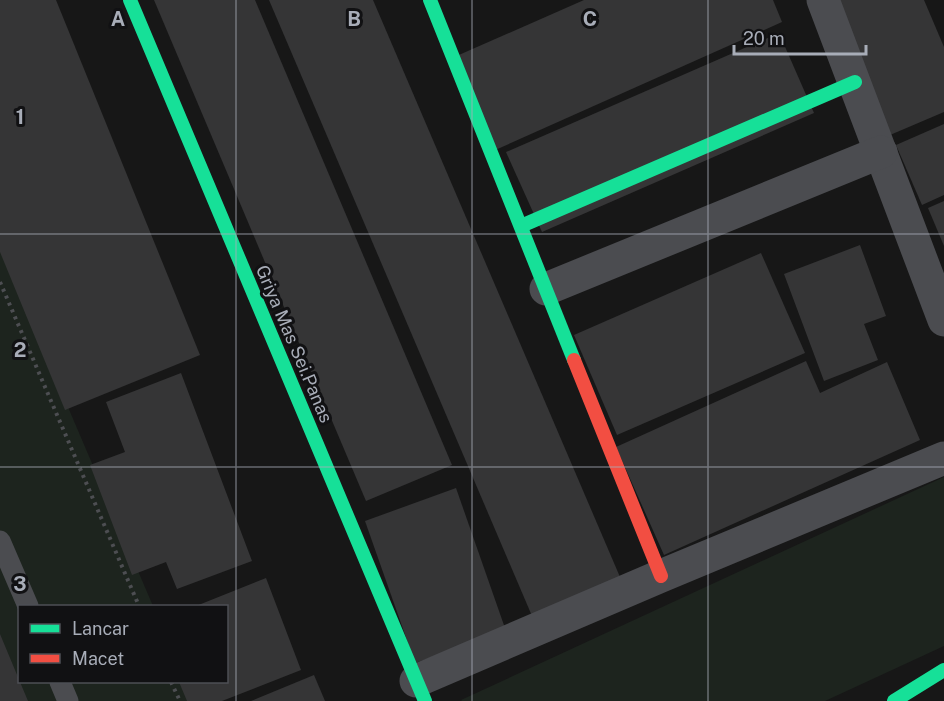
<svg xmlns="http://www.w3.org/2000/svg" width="944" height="701" viewBox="0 0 944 701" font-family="'Public Sans',sans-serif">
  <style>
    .green { fill: #1d241e }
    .building { fill: #353536 }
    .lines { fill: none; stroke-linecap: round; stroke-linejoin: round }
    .path { stroke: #4d4e52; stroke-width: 4; stroke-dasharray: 3 4.5; stroke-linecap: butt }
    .lane { stroke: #4b4c50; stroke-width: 21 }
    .street { stroke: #4b4c50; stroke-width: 33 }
    .fast { stroke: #16e098; stroke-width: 14 }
    .jam { stroke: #f24e42; stroke-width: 14 }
    .grid { fill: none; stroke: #a8adb8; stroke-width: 1.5; stroke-opacity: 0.55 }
    .labels { text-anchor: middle; stroke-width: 6; stroke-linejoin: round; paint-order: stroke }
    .street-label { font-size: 18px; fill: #a8adb8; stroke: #111113 }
    .grid-label { font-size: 20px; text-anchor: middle; font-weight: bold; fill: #a8adb8; stroke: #111113; stroke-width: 6; stroke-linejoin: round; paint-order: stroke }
  </style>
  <rect width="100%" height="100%" fill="#171717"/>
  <g class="green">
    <path d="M 0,248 L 153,606 L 20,606 L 20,682 L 186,682 L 194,701 L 0,701 Z"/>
    <path d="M 944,477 L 944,646 L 825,701 L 462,701 L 461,700 Z"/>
  </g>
  <g class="building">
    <path d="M 0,0 L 56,0 L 200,355 L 65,410 L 0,252 Z"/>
    <path d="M 154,0 L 255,0 L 452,465 L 366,501 Z"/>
    <path d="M 269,0 L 373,0 L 623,584 L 535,623 Z"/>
    <path d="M 584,0 L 773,0 L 782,22 L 493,151 L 452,58 Z"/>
    <path d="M 833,0 L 924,0 L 944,47 L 944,112 L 890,135 Z"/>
    <path d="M 779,33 L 814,113 L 542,232 L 506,152 Z"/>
    <path d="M 944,124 L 944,195 L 922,205 L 896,145 Z"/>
    <path d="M 944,201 L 944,246 L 928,208 Z"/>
    <path d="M 860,245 L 886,316 L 864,324 L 878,360 L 824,381 L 784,274 Z"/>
    <path d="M 761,253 L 805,353 L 617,435 L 574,335 Z"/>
    <path d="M 806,361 L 820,393 L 887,362 L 920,440 L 664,555 L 616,447 Z"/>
    <path d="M 181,373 L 252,561 L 177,589 L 166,562 L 132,575 L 90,465 L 125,452 L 106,402 Z"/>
    <path d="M 456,488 L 506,631 L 415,663 L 365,521 Z"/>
    <path d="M 266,578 L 301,670 L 222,701 L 187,701 L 179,682 L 226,682 L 226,606 L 196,606 Z"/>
    <path d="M 0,634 L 20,682 L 28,701 L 0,701 Z"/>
    <path d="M 314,675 L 325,701 L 251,701 Z"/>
  </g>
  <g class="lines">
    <g class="path">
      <path d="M 0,282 L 139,606"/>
      <path d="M 171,682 L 180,701"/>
    </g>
    <g class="lane">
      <path d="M 0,541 L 28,606"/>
      <path d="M 60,682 L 68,701"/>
    </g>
    <g class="street">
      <path d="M 823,0 L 944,320"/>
      <path d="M 546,289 L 881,152"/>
      <path d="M 416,681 L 661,576 L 944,458"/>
    </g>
    <g class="fast">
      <path d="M 130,0 L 425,701"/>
      <path d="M 430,0 L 574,360"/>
      <path d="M 521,226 L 855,82"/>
      <path d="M 894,701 L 944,670"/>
    </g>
    <path class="jam" d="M 574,360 L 661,576"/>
  </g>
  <path class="grid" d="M 236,0 L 236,701M 472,0 L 472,701M 708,0 L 708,701M 0,234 L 944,234M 0,467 L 944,467"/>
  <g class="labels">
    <g class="street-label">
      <text transform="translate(294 344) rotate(67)" y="6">Griya Mas Sei.Panas</text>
    </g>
  </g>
  <g class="grid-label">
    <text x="118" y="26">A</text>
    <text x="354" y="26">B</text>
    <text x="590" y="26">C</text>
    <text x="20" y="124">1</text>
    <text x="20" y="357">2</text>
    <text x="20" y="591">3</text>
  </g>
  <rect x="18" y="605" width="210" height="78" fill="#111113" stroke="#4d4f55" stroke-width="1.5"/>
  <rect x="30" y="624" width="30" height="9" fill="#16e098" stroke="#4d4f55" stroke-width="1.5"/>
  <text x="72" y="635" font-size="18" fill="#a8adb8">Lancar</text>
  <rect x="30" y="654" width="30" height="9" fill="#f24e42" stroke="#4d4f55" stroke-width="1.5"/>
  <text x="72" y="665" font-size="18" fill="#a8adb8">Macet</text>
  <path d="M734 45v9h132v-9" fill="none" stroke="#a8adb8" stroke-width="3"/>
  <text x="743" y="45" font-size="18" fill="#a8adb8" stroke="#111113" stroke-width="4.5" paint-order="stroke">20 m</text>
</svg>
